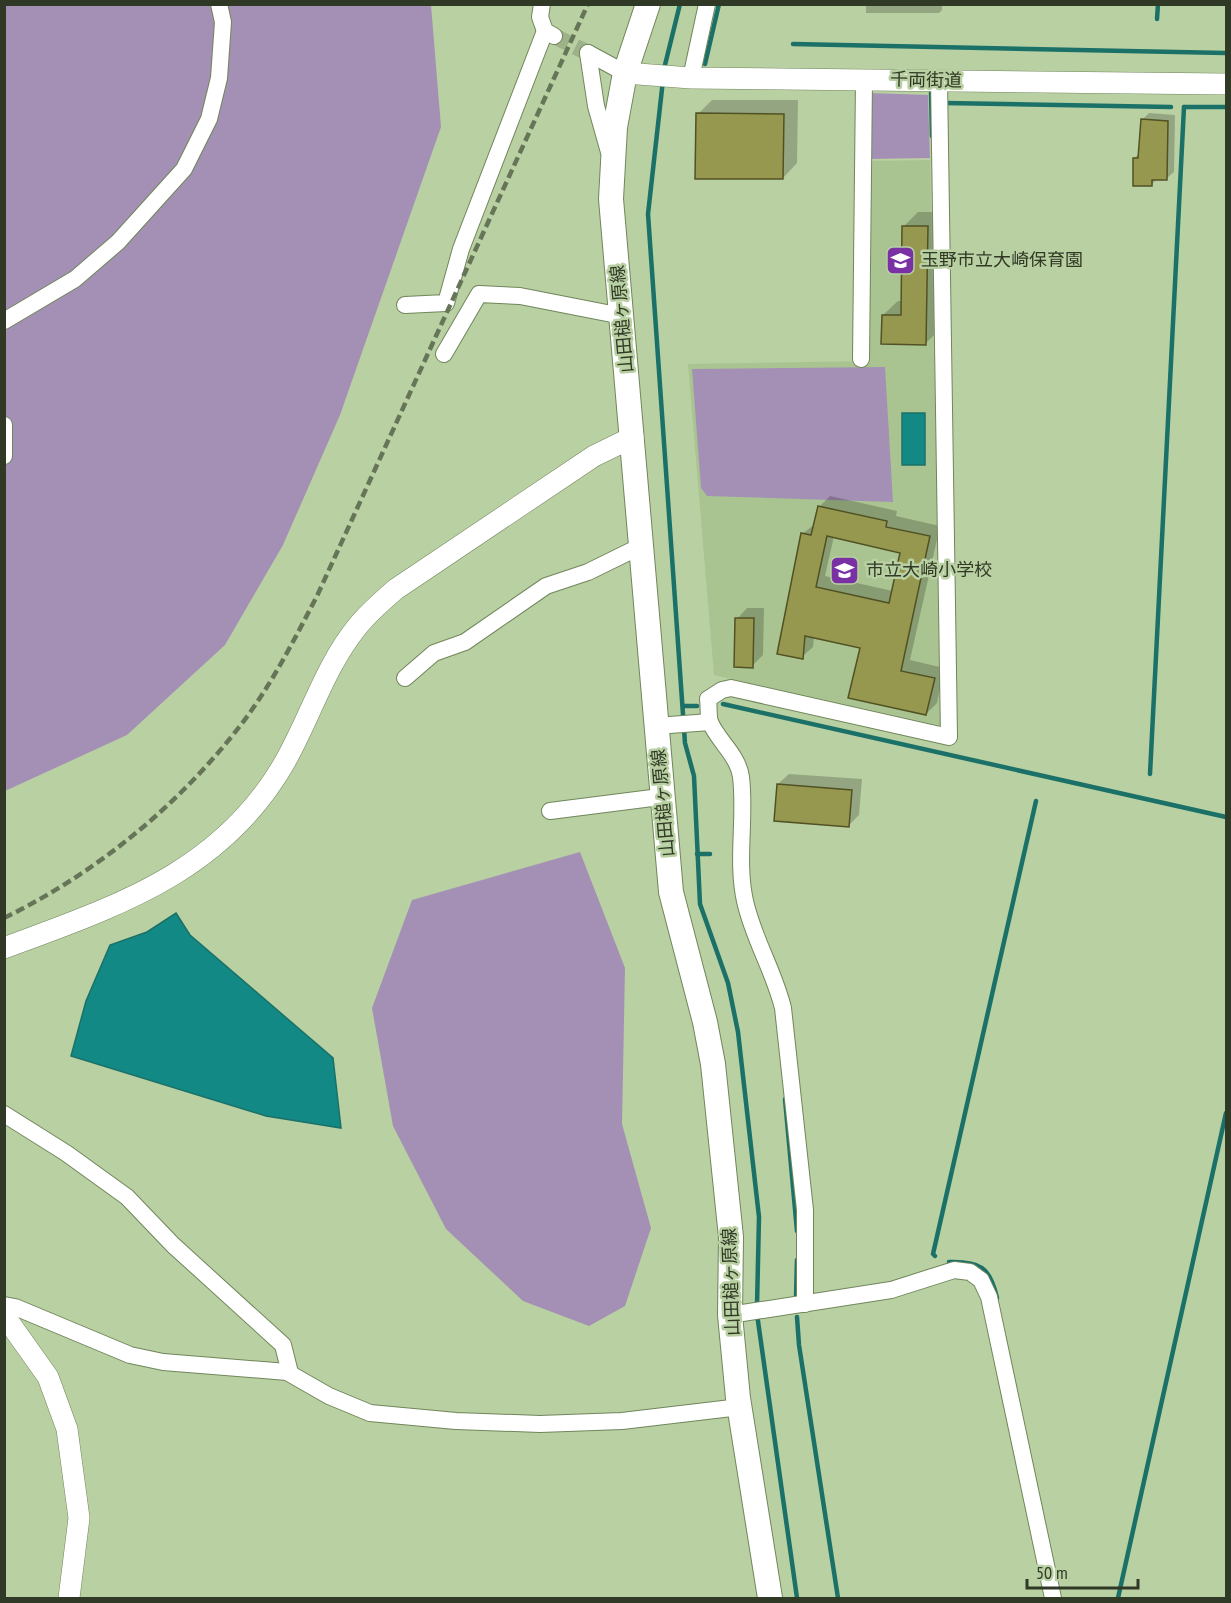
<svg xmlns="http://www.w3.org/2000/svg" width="1231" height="1603" viewBox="0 0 1231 1603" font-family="'PT Sans Narrow','Noto Sans JP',sans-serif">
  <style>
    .built { fill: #aac491 }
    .green { fill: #a490b5 }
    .water { fill: #128984; stroke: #1b7168; stroke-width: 1.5 }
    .shadow { fill: #0003; fill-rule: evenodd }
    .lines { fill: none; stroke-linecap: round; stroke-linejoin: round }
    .stream { stroke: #1b7168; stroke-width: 4.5 }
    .building { fill: #979850; stroke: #515223; stroke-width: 1.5; fill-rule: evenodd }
    .minor-tunnel { stroke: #9db289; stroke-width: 16; stroke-dasharray: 16 8; stroke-linecap: butt }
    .minor-casing { stroke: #70865b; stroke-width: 18 }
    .tertiary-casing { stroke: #70865b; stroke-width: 22 }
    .secondary-casing { stroke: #70865b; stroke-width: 26 }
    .minor { stroke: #fff; stroke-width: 16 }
    .tertiary { stroke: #fff; stroke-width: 21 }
    .secondary { stroke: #fff; stroke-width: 24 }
    .rail { stroke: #667557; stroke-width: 4.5; stroke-dasharray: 9 4.5; stroke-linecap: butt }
    .labels { text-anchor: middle; stroke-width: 5; stroke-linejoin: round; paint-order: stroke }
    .street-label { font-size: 18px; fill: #303926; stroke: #b8d0a2 }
    .poi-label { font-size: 18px; fill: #303926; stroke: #b8d0a2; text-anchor: start }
  </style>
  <rect width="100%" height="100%" fill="#b8d0a2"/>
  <path class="built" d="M 930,160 L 934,359 L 943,726 L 714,675 L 688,364 L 868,361 L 869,161 Z"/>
  <g class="green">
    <path d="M 4,5 L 431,5 L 441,127 L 340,415 L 283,545 L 225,645 L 127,735 L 5,791 Z"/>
    <path d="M 869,93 L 928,95 L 930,158 L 868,159 Z"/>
    <path d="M 885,367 L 893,502 L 707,496 L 701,488 L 692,369 Z"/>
    <path d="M 580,852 L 625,968 L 622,1124 L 651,1228 L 625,1306 L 589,1326 L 523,1301 L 446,1229 L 393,1126 L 372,1008 L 412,900 Z"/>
  </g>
  <g class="water">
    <rect x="902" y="413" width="23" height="52"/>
    <path d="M 176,913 L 190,935 L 333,1058 L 341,1128 L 266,1116 L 71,1056 L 86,1001 L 110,945 L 147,932 Z"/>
  </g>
  <g class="shadow">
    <path d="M 866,4 L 942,4 L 942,10 L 939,13 L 866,13 Z"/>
    <path d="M 712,100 L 798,100 L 797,163 L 783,178 L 698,114 Z"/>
    <path d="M 1149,113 L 1175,115 L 1174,172 L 1167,178 L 1158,178 L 1152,184 L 1134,158 L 1140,153 L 1142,120 Z"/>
    <path d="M 918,212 L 942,212 L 940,329 L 926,343 L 883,315 L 898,301 L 903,301 L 904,226 Z"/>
    <path d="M 830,496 L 897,511 L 896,516 L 940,526 L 910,660 L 944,668 L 937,703 L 926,714 L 861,647 L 814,637 L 813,647 L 802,657 L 802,534 L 815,524 L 819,507 ZM 834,536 L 902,552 L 893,591 L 825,576 Z"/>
    <path d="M 747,608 L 764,608 L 763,655 L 752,666 L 737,619 Z"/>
    <path d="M 789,774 L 862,779 L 859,815 L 848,826 L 778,784 Z"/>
  </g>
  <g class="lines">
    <g class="stream">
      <path d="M 1157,19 L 1158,4"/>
      <path d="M 793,44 L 1226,53"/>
      <path d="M 705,64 L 719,4"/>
      <path d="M 664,69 L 680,4"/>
      <path d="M 663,80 L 648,214 L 685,743 L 694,776 L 700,904 L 728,983 L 738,1032 L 759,1217 L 757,1306"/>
      <path d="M 931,93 L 932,136"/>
      <path d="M 944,103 L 1171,107"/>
      <path d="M 1184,107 L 1226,107"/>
      <path d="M 723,704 L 1226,817"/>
      <path d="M 684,706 L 697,706"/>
      <path d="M 1150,774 L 1184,107"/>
      <path d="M 697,854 L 710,854"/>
      <path d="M 785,1099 L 797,1231"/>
      <path d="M 935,1256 L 933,1254 L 1036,801"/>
      <path d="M 949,1262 C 980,1261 990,1267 997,1298"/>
      <path d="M 796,1298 L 797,1260"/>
      <path d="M 757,1314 L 797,1598"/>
      <path d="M 797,1317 L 799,1345 L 838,1598"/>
      <path d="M 1118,1598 L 1226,1113"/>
    </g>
  </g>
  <g class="building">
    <path d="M 696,113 L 784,114 L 783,179 L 695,179 Z"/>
    <path d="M 1141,119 L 1168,121 L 1167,180 L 1152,180 L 1152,186 L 1133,186 L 1133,158 L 1138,158 Z"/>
    <path d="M 902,226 L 928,226 L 926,345 L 881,344 L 882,315 L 901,315 Z"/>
    <path d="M 818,506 L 887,521 L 886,527 L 930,536 L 901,671 L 935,678 L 926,715 L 848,698 L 860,648 L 805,636 L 803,659 L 777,654 L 801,533 L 811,535 ZM 827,536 L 900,553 L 889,603 L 816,587 Z"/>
    <path d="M 735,618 L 754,618 L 753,668 L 734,667 Z"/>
    <path d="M 777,784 L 852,790 L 849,827 L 774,821 Z"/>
  </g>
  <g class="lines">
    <path class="minor-tunnel" d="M 554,36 L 588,53"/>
    <defs>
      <g id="minor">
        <path d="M 542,4 L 540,17 L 545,31 L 554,36"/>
        <path d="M 588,53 L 596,106 L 609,152"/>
        <path d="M 588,53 L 625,73"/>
        <path d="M 691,78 L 707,4"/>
        <path d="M 405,305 L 446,303 L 461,249 L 545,31"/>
        <path d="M 4,321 L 75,279 L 118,242 L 184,169 L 209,119 L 219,78 L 223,22 L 219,4"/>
        <path d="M 444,354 L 479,294 L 520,296 L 622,316"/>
        <path d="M 861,359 L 864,80"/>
        <path d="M 4,425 L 4,456"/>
        <path d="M 405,678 L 434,653 L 465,642 L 546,586 L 588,572 L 641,546"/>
        <path d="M 656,726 L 710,722"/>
        <path d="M 550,811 L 660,797"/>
        <path d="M 4,1114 L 66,1153 L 127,1197 L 173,1245 L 283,1345 L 290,1373"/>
        <path d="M 805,1304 L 805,1210 L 783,1008 C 774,971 753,938 745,901 C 736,860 746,818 741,777 C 738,755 718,741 710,722 C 708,716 709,706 708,699 L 722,690 L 731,688 L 949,737 L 939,81"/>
        <path d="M 4,1305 L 15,1307 L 130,1355 L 163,1362 L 287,1372 L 329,1396 L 370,1413 L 456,1421 L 540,1424 L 622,1421 L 740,1407"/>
        <path d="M 730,1315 L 891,1290 L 954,1270 L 970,1272 L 981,1280 L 989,1297 L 1053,1598"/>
      </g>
      <g id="tertiary">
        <path d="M 625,73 L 691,78 L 1226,84"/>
        <path d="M 4,948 C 117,906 223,872 286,760 C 310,717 326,665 357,627 C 368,613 382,601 396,589 L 594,456 L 633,437"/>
        <path d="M 4,1315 L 48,1377 L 67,1429 L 79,1518 L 69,1598"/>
      </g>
      <path id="secondary" d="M 648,4 L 625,73 L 615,127 L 611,199 L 671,892 L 705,1022 L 713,1064 L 731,1237 L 730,1315 L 738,1398 L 770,1598"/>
    </defs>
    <use href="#minor" class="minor-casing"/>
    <use href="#tertiary" class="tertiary-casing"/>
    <use href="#secondary" class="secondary-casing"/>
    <use href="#minor" class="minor"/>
    <use href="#tertiary" class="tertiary"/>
    <use href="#secondary" class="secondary"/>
    <path class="rail" d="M 4,918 C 96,873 177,807 240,726 C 271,686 294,640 317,596 L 588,4"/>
  </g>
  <defs>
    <symbol id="school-square" viewBox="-11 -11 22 22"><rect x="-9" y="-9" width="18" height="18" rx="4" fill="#7931a4" stroke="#b8d0a2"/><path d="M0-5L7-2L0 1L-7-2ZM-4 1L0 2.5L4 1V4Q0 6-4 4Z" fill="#fff"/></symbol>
  </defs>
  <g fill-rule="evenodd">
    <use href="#school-square" x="884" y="244" width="33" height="33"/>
    <use href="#school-square" x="828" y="554" width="33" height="33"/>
  </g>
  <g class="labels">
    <g class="street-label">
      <text transform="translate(926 80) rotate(1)" y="6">千両街道</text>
      <text transform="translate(622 319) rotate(-95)" y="6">山田槌ヶ原線</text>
      <text transform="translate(663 803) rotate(-95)" y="6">山田槌ヶ原線</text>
      <text transform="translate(731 1282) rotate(-92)" y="6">山田槌ヶ原線</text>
    </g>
    <g class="poi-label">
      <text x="921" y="266">玉野市立大崎保育園</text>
      <text x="866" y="576">市立大崎小学校</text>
    </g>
  </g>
  <rect width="1231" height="1603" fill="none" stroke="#303926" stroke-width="12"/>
  <path d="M1027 1579v9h111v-9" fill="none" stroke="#303926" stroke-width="3"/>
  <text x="1036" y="1579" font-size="18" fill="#303926" stroke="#b8d0a2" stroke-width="4.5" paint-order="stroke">50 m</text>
</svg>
